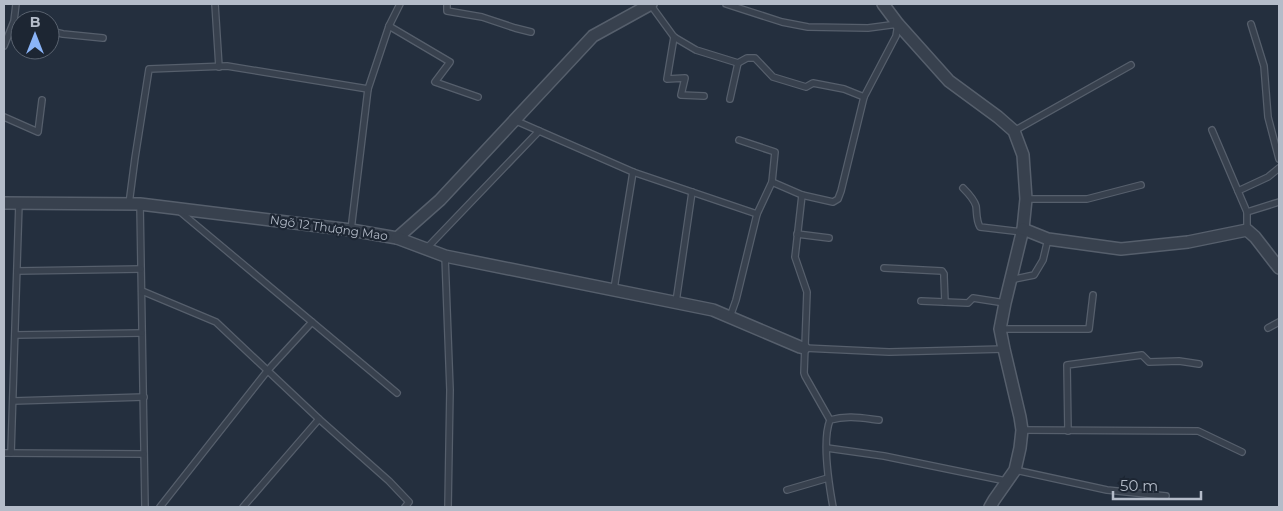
<svg xmlns="http://www.w3.org/2000/svg" width="1283" height="511" viewBox="0 0 1283 511" font-family="Montserrat,sans-serif">
  <style>
    .lines { fill: none; stroke-linecap: round; stroke-linejoin: round }
    .service-casing { stroke: #565f6c; stroke-width: 8 }
    .minor-casing { stroke: #565f6c; stroke-width: 14 }
    .service { stroke: #38414e; stroke-width: 5.5 }
    .minor { stroke: #38414e; stroke-width: 11 }
    .labels { text-anchor: middle; stroke-width: 4.5; stroke-linejoin: round; paint-order: stroke }
    .street-label { font-size: 12px; fill: #b4bcc9; stroke: #1d2633 }
  </style>
  <rect width="100%" height="100%" fill="#242f3e"/>
  <g class="lines">
    <defs>
      <g id="service">
        <path d="M 215,4 L 219,67"/>
        <path d="M 447,4 L 447,11 L 482,17 L 515,28 L 531,32"/>
        <path d="M 650,4 L 674,37 L 696,50 L 738,63 L 747,58 L 755,58 L 773,77 L 806,87 L 813,83 L 844,89 L 864,97"/>
        <path d="M 726,4 L 782,22 L 808,27 L 868,28 L 898,24 L 896,36 L 864,97 L 841,191 L 838,199 L 833,202 L 802,195 L 772,182 L 775,152 L 739,140"/>
        <path d="M 1251,24 L 1264,66 L 1268,117 L 1279,159"/>
        <path d="M 389,26 L 450,62 L 435,82 L 478,97"/>
        <path d="M 50,31 L 63,34 L 103,38"/>
        <path d="M 674,37 L 667,79 L 685,78 L 681,95 L 704,96"/>
        <path d="M 4,46 L 14,21 L 16,4"/>
        <path d="M 730,99 L 738,63"/>
        <path d="M 4,117 L 38,132 L 42,100"/>
        <path d="M 514,120 L 633,172 L 757,214"/>
        <path d="M 1212,130 L 1238,191"/>
        <path d="M 1014,131 L 1131,65"/>
        <path d="M 963,188 C 968,193 974,199 976,206 C 977,213 976,220 980,227 L 1022,232"/>
        <path d="M 802,195 L 795,257 L 807,292 L 804,373 L 805,376 L 830,420"/>
        <path d="M 1026,199 L 1087,199 L 1141,185"/>
        <path d="M 129,204 L 135,158 L 149,69 L 227,66 L 368,89"/>
        <path d="M 140,204 L 145,507"/>
        <path d="M 178,210 L 397,393"/>
        <path d="M 1247,212 L 1238,191 L 1268,177 L 1279,168"/>
        <path d="M 351,230 L 368,89 L 389,26 L 400,4"/>
        <path d="M 1247,230 L 1247,212 L 1279,202"/>
        <path d="M 797,234 L 829,238"/>
        <path d="M 426,249 L 539,131"/>
        <path d="M 445,256 L 450,390 L 448,507"/>
        <path d="M 884,268 L 942,271 L 944,274 L 944,277 L 945,302"/>
        <path d="M 17,271 L 141,269"/>
        <path d="M 1010,280 L 1034,275 L 1043,260 L 1048,239"/>
        <path d="M 614,289 L 633,172"/>
        <path d="M 142,291 L 216,322 L 319,419 L 389,481 L 409,502 L 405,507"/>
        <path d="M 921,301 L 968,303 L 973,298 L 1005,303"/>
        <path d="M 676,302 L 692,192"/>
        <path d="M 730,317 L 736,300 L 757,214 L 772,182"/>
        <path d="M 1268,328 L 1279,322"/>
        <path d="M 1000,329 L 1089,329 L 1093,295"/>
        <path d="M 15,335 L 142,333"/>
        <path d="M 804,348 L 889,352 L 1004,349"/>
        <path d="M 13,401 L 144,397"/>
        <path d="M 1022,430 L 1198,431 L 1242,452"/>
        <path d="M 1068,431 L 1067,365 L 1142,355 L 1149,362 L 1179,361 L 1199,364"/>
        <path d="M 827,448 L 884,456 L 1006,481"/>
        <path d="M 4,453 L 144,454"/>
        <path d="M 11,453 L 19,203"/>
        <path d="M 1015,470 L 1107,490 L 1166,496"/>
        <path d="M 787,490 L 828,478"/>
        <path d="M 160,507 L 268,370 L 312,322"/>
        <path d="M 243,507 L 319,419"/>
        <path d="M 833,507 C 829,485 822,440 830,420 C 847,415 862,418 879,420"/>
      </g>
      <g id="minor">
        <path d="M 883,4 L 898,24 L 949,81 L 998,117 L 1014,131 L 1023,155 L 1026,199 L 1023,229 L 1005,303 L 1000,329 L 1004,349 L 1020,417 L 1022,430 L 1020,448 L 1015,470 L 994,500 L 990,507"/>
        <path d="M 4,203 L 140,204 L 351,230 L 397,238 L 440,200 L 593,36 L 651,4"/>
        <path d="M 1023,229 L 1048,239 L 1121,249 L 1188,242 L 1247,230 L 1255,237 L 1279,268"/>
        <path d="M 397,238 L 445,256 L 713,310 L 800,347 L 804,348"/>
      </g>
    </defs>
    <use href="#service" class="service-casing"/>
    <use href="#minor" class="minor-casing"/>
    <use href="#service" class="service"/>
    <use href="#minor" class="minor"/>
  </g>
  <g class="labels">
    <g class="street-label">
      <text transform="translate(329 228) rotate(8)" y="4">Ngõ 12 Thượng Mao</text>
    </g>
  </g>
  <rect width="1283" height="511" fill="none" stroke="#b4bcc9" stroke-width="10"/>
  <g transform="translate(35 35)"><circle r="24" fill="#1d2633" stroke="#59626f"/>
  <path d="M0-4L9 19L0 12L-9 19Z" fill="#8ab4f8"/>
  <text y="-8" font-size="14" font-weight="bold" text-anchor="middle" fill="#b4bcc9">B</text>
  </g>
  <path d="M1113 491v8h88v-8" fill="none" stroke="#b4bcc9" stroke-width="2.5"/>
  <text x="1120" y="491" font-size="15" fill="#b4bcc9" stroke="#1d2633" stroke-width="4" paint-order="stroke">50 m</text>
</svg>
